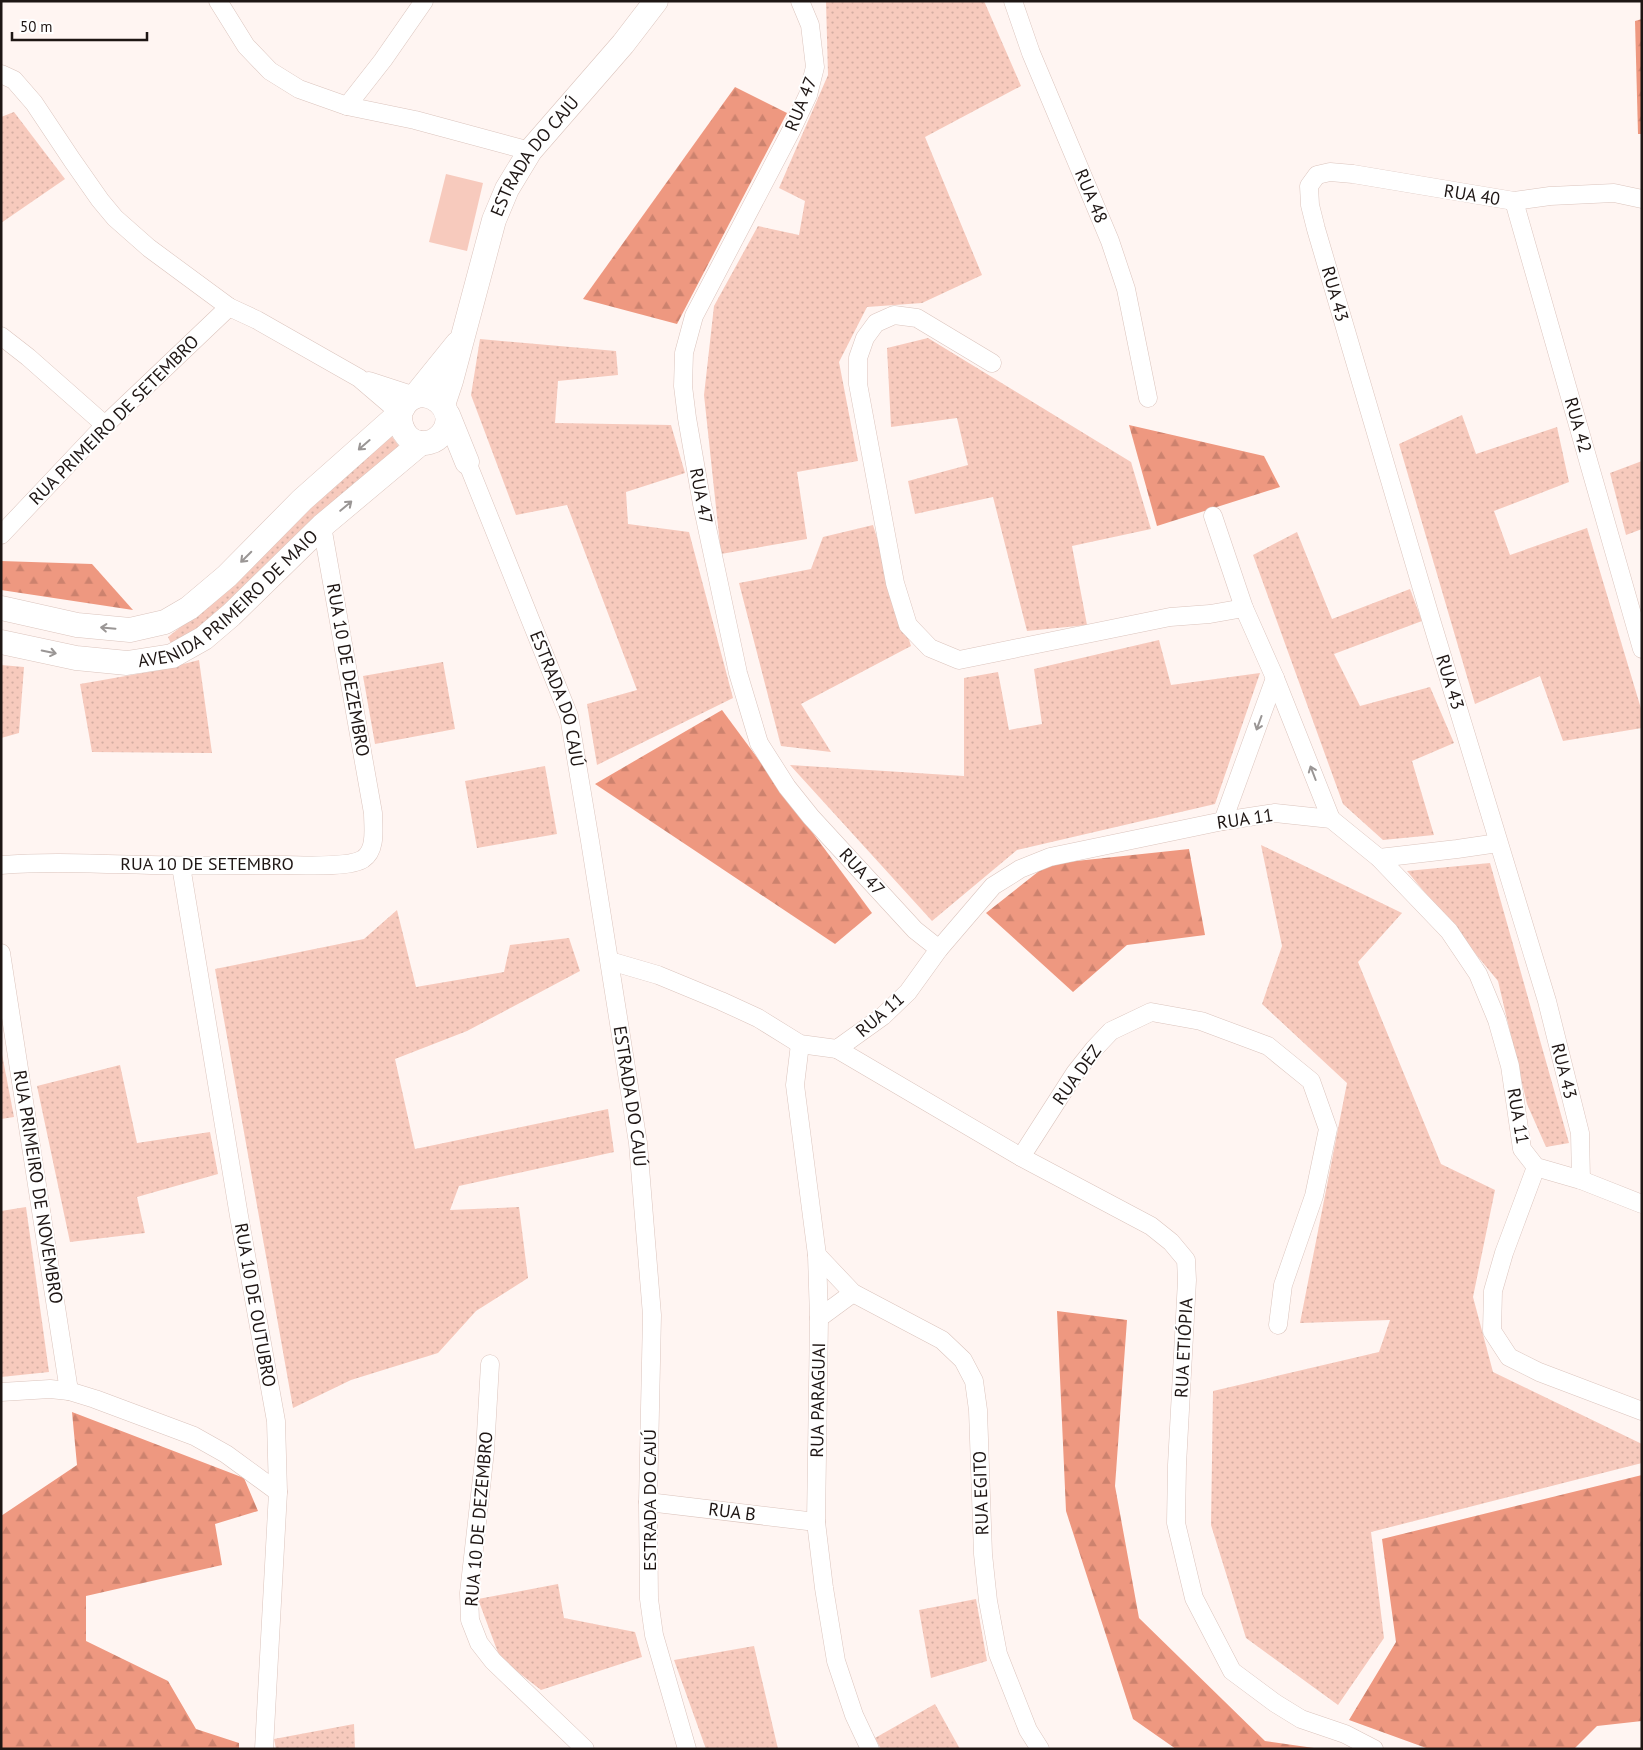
<svg xmlns="http://www.w3.org/2000/svg" width="1643" height="1750" viewBox="0 0 1643 1750" font-family="'PT Sans',sans-serif">
  <style>
    .grass { fill: url(#grass-dots) }
    .forest { fill: url(#forest-firs) }
    .garden { fill: #f7cabd }
    .lines { fill: none; stroke-linecap: round; stroke-linejoin: round }
    .street-casing { stroke: #dbc4bd; stroke-width: 19 }
    .secondary-casing { stroke: #dbc4bd; stroke-width: 25 }
    .street { stroke: #fff; stroke-width: 18 }
    .secondary { stroke: #fff; stroke-width: 24 }
    .oneway { stroke: #9a9695 }
    .labels { text-anchor: middle; stroke-width: 4; stroke-linejoin: round; paint-order: stroke }
    .street-label { font-size: 18px; fill: #1e1614; stroke: #fff }
  </style>
  <defs>
    <pattern id="grass-dots" width="8" height="8" patternUnits="userSpaceOnUse" patternTransform="scale(1.25)"><rect width="8" height="8" fill="#f7cabd"/><path d="M2 2h.1M6 6h.1" fill="none" stroke="#d3ada2" stroke-width="1.8" stroke-linecap="round"/></pattern>
    <pattern id="forest-firs" width="22" height="20" patternUnits="userSpaceOnUse" patternTransform="scale(1.25)"><rect width="22" height="20" fill="#ee9880"/><path d="M5 1l3.5 6h-7zM16 11l3.5 6h-7z" fill="#cc826e"/></pattern>
  </defs>
  <rect width="100%" height="100%" fill="#fff5f2"/>
  <g class="grass">
    <path d="M 828,1 L 984,1 L 1021,86 L 925,137 L 982,275 L 922,303 L 867,307 L 839,362 L 858,461 L 797,472 L 807,539 L 721,554 L 704,395 L 714,306 L 758,226 L 799,235 L 805,201 L 779,188 L 828,75 L 826,2 Z"/>
    <path d="M 14,112 L 65,179 L 1,223 L 1,117 Z"/>
    <path d="M 928,338 L 1131,462 L 1151,529 L 1072,546 L 1087,625 L 1027,631 L 993,497 L 915,514 L 908,481 L 968,465 L 957,418 L 891,427 L 887,348 Z"/>
    <path d="M 480,339 L 616,351 L 618,375 L 558,381 L 555,423 L 671,425 L 685,473 L 626,492 L 628,524 L 689,532 L 733,698 L 597,765 L 587,704 L 637,690 L 567,505 L 516,515 L 471,395 Z"/>
    <path d="M 1462,415 L 1476,454 L 1557,427 L 1569,482 L 1494,511 L 1510,555 L 1587,528 L 1642,712 L 1642,728 L 1563,741 L 1540,676 L 1475,704 L 1399,444 Z"/>
    <path d="M 388,431 L 401,449 L 218,621 L 173,648 L 168,637 L 228,589 Z"/>
    <path d="M 1642,461 L 1642,529 L 1626,535 L 1610,473 Z"/>
    <path d="M 873,525 L 911,646 L 801,704 L 831,752 L 781,746 L 739,583 L 811,569 L 823,537 Z"/>
    <path d="M 1297,532 L 1332,619 L 1410,589 L 1422,621 L 1334,654 L 1360,706 L 1430,687 L 1454,743 L 1412,761 L 1434,835 L 1383,840 L 1343,804 L 1253,555 Z"/>
    <path d="M 1159,640 L 1171,685 L 1260,673 L 1215,804 L 1017,850 L 932,921 L 790,765 L 964,776 L 964,678 L 998,672 L 1009,730 L 1042,724 L 1034,669 Z"/>
    <path d="M 199,660 L 212,753 L 92,752 L 80,684 L 160,670 Z"/>
    <path d="M 443,662 L 455,729 L 375,744 L 363,676 Z"/>
    <path d="M 1,665 L 24,667 L 19,733 L 1,738 Z"/>
    <path d="M 545,766 L 557,834 L 477,848 L 465,781 Z"/>
    <path d="M 1261,845 L 1402,913 L 1358,962 L 1441,1164 L 1495,1190 L 1473,1297 L 1493,1372 L 1642,1444 L 1642,1463 L 1371,1532 L 1384,1638 L 1338,1705 L 1246,1638 L 1211,1525 L 1213,1391 L 1379,1352 L 1390,1320 L 1300,1323 L 1347,1083 L 1262,1004 L 1282,946 Z"/>
    <path d="M 1490,863 L 1569,1143 L 1546,1147 L 1527,1104 L 1498,981 L 1407,871 Z"/>
    <path d="M 397,910 L 416,987 L 504,972 L 510,945 L 569,938 L 580,971 L 467,1031 L 395,1059 L 415,1149 L 608,1109 L 614,1152 L 459,1186 L 450,1210 L 519,1207 L 528,1278 L 476,1311 L 438,1353 L 351,1380 L 293,1408 L 215,969 L 364,939 Z"/>
    <path d="M 1,1049 L 14,1117 L 1,1119 Z"/>
    <path d="M 120,1065 L 137,1143 L 210,1132 L 218,1174 L 137,1197 L 145,1233 L 70,1242 L 37,1086 Z"/>
    <path d="M 26,1207 L 49,1372 L 1,1377 L 1,1211 Z"/>
    <path d="M 558,1584 L 564,1618 L 635,1632 L 642,1657 L 541,1690 L 500,1658 L 478,1599 Z"/>
    <path d="M 976,1599 L 987,1661 L 931,1678 L 919,1610 Z"/>
    <path d="M 754,1646 L 778,1749 L 706,1749 L 674,1660 Z"/>
    <path d="M 935,1704 L 960,1749 L 881,1749 L 875,1738 Z"/>
    <path d="M 354,1724 L 355,1749 L 276,1749 L 274,1739 Z"/>
  </g>
  <g class="forest">
    <path d="M 1642,19 L 1642,134 L 1638,134 L 1635,21 Z"/>
    <path d="M 735,87 L 787,113 L 677,324 L 583,299 Z"/>
    <path d="M 1129,425 L 1264,456 L 1280,487 L 1157,526 Z"/>
    <path d="M 1,561 L 92,564 L 133,610 L 1,590 Z"/>
    <path d="M 722,710 L 872,913 L 835,944 L 595,784 Z"/>
    <path d="M 1189,849 L 1205,935 L 1127,945 L 1073,992 L 986,913 L 1048,864 Z"/>
    <path d="M 1057,1311 L 1127,1320 L 1115,1486 L 1139,1618 L 1265,1741 L 1321,1749 L 1176,1749 L 1133,1719 L 1066,1511 Z"/>
    <path d="M 72,1412 L 244,1478 L 258,1511 L 215,1524 L 222,1565 L 86,1596 L 86,1641 L 168,1681 L 196,1729 L 239,1743 L 239,1749 L 1,1749 L 1,1516 L 77,1465 Z"/>
    <path d="M 1642,1475 L 1642,1721 L 1597,1726 L 1574,1749 L 1429,1749 L 1349,1720 L 1396,1642 L 1382,1539 Z"/>
  </g>
  <path class="garden" d="M 446,174 L 483,183 L 467,251 L 429,242 Z"/>
  <g class="lines">
    <defs>
      <g id="street">
        <path d="M 218,1 L 246,46 L 270,71 L 299,89 L 347,106 L 415,120 L 530,151"/>
        <path d="M 800,1 L 810,25 L 815,67 L 808,95 L 792,129 L 694,316 L 684,353 L 683,386 L 687,418 L 702,504 L 738,673 L 759,743 L 787,787 L 811,817 L 915,930 L 939,949"/>
        <path d="M 1013,1 L 1031,53 L 1110,241 L 1126,289 L 1148,398"/>
        <path d="M 1,74 L 14,80 L 34,103 L 72,160 L 100,200 L 115,218 L 149,248 L 229,307 L 257,320 L 359,378 L 400,413"/>
        <path d="M 347,106 L 383,60 L 424,1"/>
        <path d="M 1514,201 L 1642,649"/>
        <path d="M 1,336 L 28,357 L 105,425"/>
        <path d="M 992,363 L 917,318 L 894,315 L 876,323 L 865,338 L 858,358 L 858,384 L 895,583 L 908,625 L 930,648 L 959,660 L 1170,617 L 1210,614 L 1244,608 L 1275,678 L 1331,819"/>
        <path d="M 369,381 L 415,396"/>
        <path id="s1" d="M 467,462 L 569,716 L 590,841 L 638,1143 L 652,1315 L 648,1502 L 649,1599 L 654,1635 L 687,1749"/>
        <path d="M 1213,516 L 1244,608"/>
        <path d="M 1,535 L 105,425 L 229,307"/>
        <path d="M 1223,821 L 1275,678"/>
        <path d="M 1379,858 L 1457,849 L 1498,843"/>
        <path d="M 1,865 C 51,861 100,864 150,865 C 194,866 239,865 283,865 C 301,865 350,868 363,859 C 377,850 373,827 373,813 L 322,526"/>
        <path d="M 181,866 L 239,1216 L 276,1421 L 278,1492 L 264,1749"/>
        <path d="M 1,953 L 69,1391"/>
        <path d="M 610,961 L 658,975 L 721,1001 L 758,1018 L 800,1044 L 837,1049 L 883,1016 L 908,992 L 939,949 L 993,886 L 1020,869 L 1050,857 L 1223,821 L 1275,813 L 1331,819 L 1379,858 L 1449,931 L 1478,974 L 1497,1020 L 1510,1066 L 1522,1149 L 1536,1167 L 1581,1180 L 1642,1204"/>
        <path d="M 800,1044 L 795,1085 L 817,1255 L 819,1318 L 816,1522 L 824,1588 L 836,1661 L 854,1715 L 870,1749"/>
        <path d="M 837,1049 L 1021,1157 L 1151,1226 L 1171,1242 L 1186,1260 L 1187,1280 L 1177,1465 L 1176,1523 L 1194,1598 L 1232,1671 L 1275,1703 L 1301,1719 L 1345,1734 L 1374,1749"/>
        <path d="M 1021,1157 L 1075,1073 L 1094,1049 L 1111,1031 L 1151,1012 L 1201,1021 L 1268,1046 L 1311,1081 L 1328,1129 L 1314,1196 L 1283,1285 L 1278,1325"/>
        <path d="M 1536,1167 L 1504,1253 L 1493,1291 L 1492,1331 L 1509,1357 L 1539,1372 L 1642,1411"/>
        <path d="M 1581,1180 L 1580,1133 L 1547,1001 L 1432,623 L 1316,229 L 1310,205 L 1309,186 L 1317,175 L 1330,172 L 1353,174 L 1514,201 L 1550,196 L 1614,193 L 1642,199"/>
        <path d="M 817,1255 L 853,1293 L 942,1340 L 963,1360 L 974,1381 L 978,1410 L 983,1554 L 988,1601 L 998,1654 L 1028,1730 L 1040,1749"/>
        <path d="M 819,1318 L 853,1293"/>
        <path d="M 490,1364 L 485,1451 L 469,1593 L 470,1620 L 479,1643 L 493,1661 L 585,1749"/>
        <path d="M 1,1392 L 50,1389 L 69,1391 L 95,1399 L 194,1436 L 226,1454 L 278,1492"/>
        <path d="M 648,1502 L 816,1522"/>
      </g>
      <g id="secondary">
        <path d="M 415,396 L 457,344"/>
        <path id="s2" d="M 443,405 L 451,381 L 494,220 L 507,189 L 530,151 L 623,44 L 656,1"/>
        <path d="M 448,415 L 467,462"/>
        <path d="M 1,608 L 77,625 L 130,630 L 165,622 L 189,608 L 227,576 L 302,500 L 400,413 C 402,410 404,405 406,403 C 426,381 461,411 442,434 C 438,438 435,441 430,442 C 410,448 399,430 400,413"/>
        <path id="s3" d="M 1,642 L 76,658 L 127,663 L 172,656 L 204,638 L 231,615 L 322,526 L 421,443"/>
      </g>
    </defs>
    <use href="#street" class="street-casing"/>
    <use href="#secondary" class="secondary-casing"/>
    <use href="#street" class="street"/>
    <use href="#secondary" class="secondary"/>
  </g>
  <defs><path id="oneway-shaft" d="M-6 0H5M1.5-3L5.5 0L1.5 3" fill="none" stroke-width="1.6" stroke-linecap="round" stroke-linejoin="round" transform="scale(1.25)"/></defs>
  <g class="oneway">
    <use href="#oneway-shaft" transform="translate(364 445) rotate(139)"/>
    <use href="#oneway-shaft" transform="translate(346 506) rotate(-40)"/>
    <use href="#oneway-shaft" transform="translate(246 557) rotate(135)"/>
    <use href="#oneway-shaft" transform="translate(108 628) rotate(-175)"/>
    <use href="#oneway-shaft" transform="translate(49 652) rotate(12)"/>
    <use href="#oneway-shaft" transform="translate(1259 723) rotate(110)"/>
    <use href="#oneway-shaft" transform="translate(1313 773) rotate(-111)"/>
  </g>
  <g class="labels">
    <g class="street-label">
      <text transform="translate(801 104) rotate(-68)" y="6">RUA 47</text>
      <text dy="6" stroke="none"><textPath href="#s2" startOffset="268">ESTRADA DO CAJÚ</textPath></text>
      <text transform="translate(1472 195) rotate(9)" y="6">RUA 40</text>
      <text transform="translate(1091 196) rotate(67)" y="6">RUA 48</text>
      <text transform="translate(1335 294) rotate(74)" y="6">RUA 43</text>
      <text transform="translate(114 420) rotate(-45)" y="6">RUA PRIMEIRO DE SETEMBRO</text>
      <text transform="translate(1578 425) rotate(74)" y="6">RUA 42</text>
      <text transform="translate(701 496) rotate(79)" y="6">RUA 47</text>
      <text dy="6" stroke="none"><textPath href="#s3" startOffset="251">AVENIDA PRIMEIRO DE MAIO</textPath></text>
      <text transform="translate(348 670) rotate(80)" y="6">RUA 10 DE DEZEMBRO</text>
      <text transform="translate(1450 682) rotate(73)" y="6">RUA 43</text>
      <text dy="6" stroke="none"><textPath href="#s1" startOffset="254">ESTRADA DO CAJÚ</textPath></text>
      <text transform="translate(1245 819) rotate(-8)" y="6">RUA 11</text>
      <text x="207" y="870">RUA 10 DE SETEMBRO</text>
      <text transform="translate(862 872) rotate(47)" y="6">RUA 47</text>
      <text transform="translate(880 1015) rotate(-41)" y="6">RUA 11</text>
      <text transform="translate(1564 1071) rotate(76)" y="6">RUA 43</text>
      <text transform="translate(1077 1075) rotate(-54)" y="6">RUA DEZ</text>
      <text dy="6" stroke="none"><textPath href="#s1" startOffset="659">ESTRADA DO CAJÚ</textPath></text>
      <text transform="translate(1518 1116) rotate(80)" y="6">RUA 11</text>
      <text transform="translate(38 1187) rotate(81)" y="6">RUA PRIMEIRO DE NOVEMBRO</text>
      <text transform="translate(255 1305) rotate(80)" y="6">RUA 10 DE OUTUBRO</text>
      <text transform="translate(1184 1348) rotate(-87)" y="6">RUA ETIÓPIA</text>
      <text transform="translate(818 1400) rotate(-89)" y="6">RUA PARAGUAI</text>
      <text transform="translate(981 1493) rotate(-92)" y="6">RUA EGITO</text>
      <text transform="translate(650 1500) rotate(-90)" y="6">ESTRADA DO CAJÚ</text>
      <text transform="translate(732 1512) rotate(7)" y="6">RUA B</text>
      <text transform="translate(479 1519) rotate(-85)" y="6">RUA 10 DE DEZEMBRO</text>
    </g>
  </g>
  <rect width="1643" height="1750" fill="none" stroke="#1e1614" stroke-width="5"/>
  <path d="M12 32v8h135v-8" fill="none" stroke="#1e1614" stroke-width="2.5"/>
  <text x="20" y="32" font-size="15" fill="#1e1614" stroke="#ffffff" stroke-width="4" paint-order="stroke">50 m</text>
</svg>
